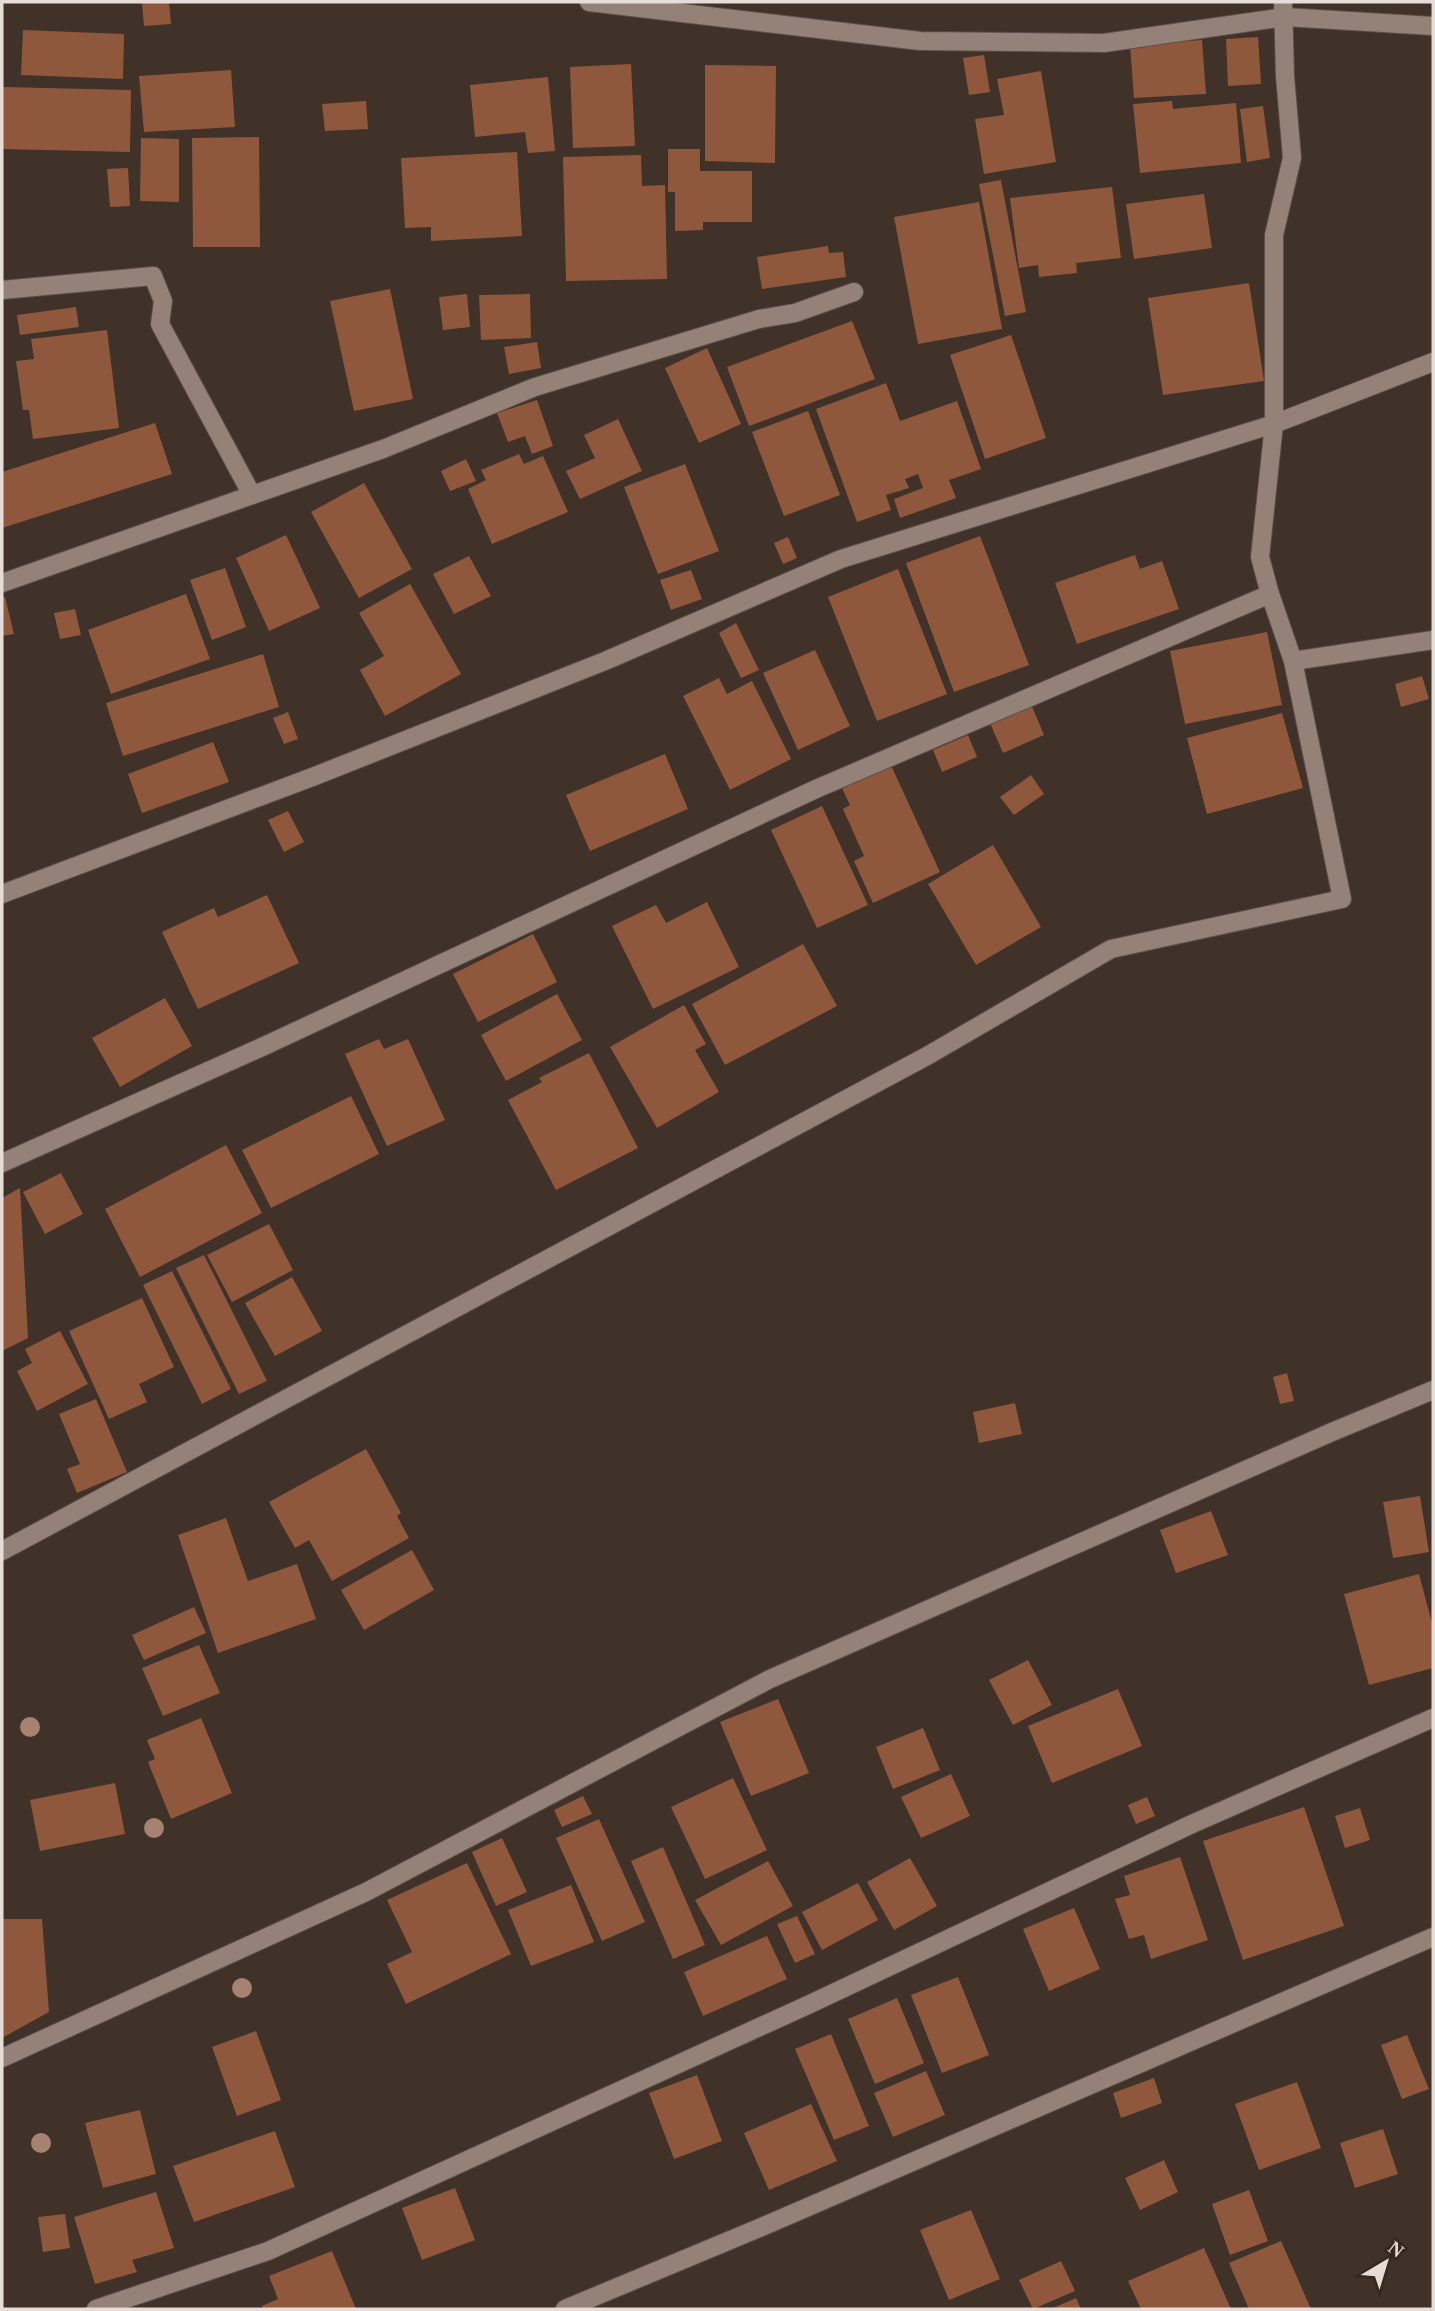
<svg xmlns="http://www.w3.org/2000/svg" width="1435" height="2311" viewBox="0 0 1435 2311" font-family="Georgia,serif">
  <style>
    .building { fill: #8f583c }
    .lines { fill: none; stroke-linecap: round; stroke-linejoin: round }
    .minor-casing { stroke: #5c4f49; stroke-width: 20 }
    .minor { stroke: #948279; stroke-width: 18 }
    .tree { fill: #a68271 }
  </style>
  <rect width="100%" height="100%" fill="#403129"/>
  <g class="building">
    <path d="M 142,2 L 169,2 L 171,24 L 144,26 Z"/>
    <path d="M 23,30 L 124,34 L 123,79 L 21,75 Z"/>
    <path d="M 1258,37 L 1261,84 L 1228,86 L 1226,39 Z"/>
    <path d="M 1202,40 L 1206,94 L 1134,98 L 1130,45 Z"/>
    <path d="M 984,55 L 990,92 L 969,95 L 963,58 Z"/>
    <path d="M 631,64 L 635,146 L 573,148 L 570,67 Z"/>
    <path d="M 705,65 L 776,66 L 775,163 L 705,161 Z"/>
    <path d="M 231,70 L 235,127 L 144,132 L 139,76 Z"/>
    <path d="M 1041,71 L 1056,162 L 984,174 L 975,119 L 1004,115 L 997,79 Z"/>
    <path d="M 548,77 L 555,151 L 528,153 L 525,132 L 475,137 L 470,85 Z"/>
    <path d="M 2,87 L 131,90 L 130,152 L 2,149 Z"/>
    <path d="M 366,101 L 368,129 L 325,131 L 322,104 Z"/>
    <path d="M 1172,101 L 1173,109 L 1236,103 L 1241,163 L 1140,173 L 1133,104 Z"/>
    <path d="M 1263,106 L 1270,158 L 1247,162 L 1240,109 Z"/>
    <path d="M 259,137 L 260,247 L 193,247 L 192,138 Z"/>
    <path d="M 141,138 L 179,139 L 179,202 L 140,201 Z"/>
    <path d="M 668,149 L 700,149 L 700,171 L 752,171 L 752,222 L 703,222 L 703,230 L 675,231 L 675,192 L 668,192 Z"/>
    <path d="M 517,152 L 522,236 L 431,241 L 431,227 L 405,228 L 401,158 Z"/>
    <path d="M 641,155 L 642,186 L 665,185 L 667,279 L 566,281 L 563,157 Z"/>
    <path d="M 128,168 L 130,206 L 110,207 L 107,169 Z"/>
    <path d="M 1001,180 L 1026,312 L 1005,316 L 979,184 Z"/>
    <path d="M 1112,187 L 1121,258 L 1076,263 L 1077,273 L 1039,277 L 1038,265 L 1019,268 L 1010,198 Z"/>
    <path d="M 1204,194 L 1212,248 L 1134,259 L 1126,204 Z"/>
    <path d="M 979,202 L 1002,329 L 918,344 L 894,217 Z"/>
    <path d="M 828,246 L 829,253 L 843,252 L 846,277 L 762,289 L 757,257 Z"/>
    <path d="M 1249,283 L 1264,381 L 1163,395 L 1148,298 Z"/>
    <path d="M 390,289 L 413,399 L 354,411 L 330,301 Z"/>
    <path d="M 467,294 L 470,327 L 443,330 L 439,297 Z"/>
    <path d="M 530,294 L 531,338 L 481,340 L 479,295 Z"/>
    <path d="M 76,307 L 79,327 L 20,335 L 17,315 Z"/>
    <path d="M 852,321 L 875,379 L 749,426 L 727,367 Z"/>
    <path d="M 107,330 L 119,428 L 33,439 L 29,410 L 23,410 L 16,361 L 34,359 L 31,339 Z"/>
    <path d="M 1011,335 L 1046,438 L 985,459 L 950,355 Z"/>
    <path d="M 537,342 L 541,368 L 509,374 L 504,347 Z"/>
    <path d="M 707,348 L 741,424 L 699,443 L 665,368 Z"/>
    <path d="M 886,383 L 900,421 L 957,401 L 981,469 L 949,480 L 956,498 L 900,518 L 894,499 L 923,488 L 918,474 L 905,479 L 909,488 L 886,495 L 891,510 L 857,522 L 816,409 Z"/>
    <path d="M 537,400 L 553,446 L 532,454 L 525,436 L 508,442 L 497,413 Z"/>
    <path d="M 808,411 L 840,495 L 784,516 L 752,432 Z"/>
    <path d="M 618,419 L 642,471 L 580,499 L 566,471 L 595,458 L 584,435 Z"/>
    <path d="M 155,423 L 172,474 L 2,528 L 2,472 Z"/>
    <path d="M 519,454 L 524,464 L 543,456 L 568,512 L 492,544 L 468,489 L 486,480 L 481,470 Z"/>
    <path d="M 466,459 L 476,481 L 450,491 L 441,471 Z"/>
    <path d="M 685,464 L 719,551 L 658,574 L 624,487 Z"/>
    <path d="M 364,483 L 412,569 L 359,598 L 311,512 Z"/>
    <path d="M 286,535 L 320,608 L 269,631 L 236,558 Z"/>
    <path d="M 980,536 L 1029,665 L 954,692 L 906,563 Z"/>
    <path d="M 788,537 L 797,558 L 783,564 L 774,543 Z"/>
    <path d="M 1135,555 L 1140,569 L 1162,561 L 1179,609 L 1077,644 L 1055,583 Z"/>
    <path d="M 469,556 L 491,596 L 454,614 L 433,574 Z"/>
    <path d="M 225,568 L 246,627 L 212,640 L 190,580 Z"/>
    <path d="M 898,569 L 947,694 L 877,721 L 828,597 Z"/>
    <path d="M 691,570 L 702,599 L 671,610 L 660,580 Z"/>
    <path d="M 410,584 L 461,674 L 385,716 L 360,670 L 384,656 L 359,613 Z"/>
    <path d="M 186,594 L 210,659 L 111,694 L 88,630 Z"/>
    <path d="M 2,597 L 5,597 L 14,634 L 2,636 Z"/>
    <path d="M 75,609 L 81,635 L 60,639 L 54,613 Z"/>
    <path d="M 736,623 L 759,670 L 741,678 L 719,633 Z"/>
    <path d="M 1267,632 L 1282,705 L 1185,724 L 1170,651 Z"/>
    <path d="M 815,650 L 850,726 L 798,750 L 763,673 Z"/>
    <path d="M 263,654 L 279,707 L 123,756 L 106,703 Z"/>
    <path d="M 1422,676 L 1429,699 L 1401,707 L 1395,684 Z"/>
    <path d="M 719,678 L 727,694 L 752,681 L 791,759 L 730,790 L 683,696 Z"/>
    <path d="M 1031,704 L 1044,735 L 1003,753 L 990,723 Z"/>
    <path d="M 288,712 L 298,739 L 284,744 L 273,718 Z"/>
    <path d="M 1282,713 L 1303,788 L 1207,814 L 1187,738 Z"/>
    <path d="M 968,735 L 977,757 L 942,772 L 933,750 Z"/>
    <path d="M 213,742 L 229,782 L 142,813 L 128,774 Z"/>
    <path d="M 665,754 L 688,809 L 590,851 L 566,795 Z"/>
    <path d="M 890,763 L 940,872 L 873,903 L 854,861 L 864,856 L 843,809 L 850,805 L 841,786 Z"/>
    <path d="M 1031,775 L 1044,794 L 1014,815 L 1000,797 Z"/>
    <path d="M 822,806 L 868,905 L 817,928 L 771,830 Z"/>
    <path d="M 288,811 L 304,842 L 284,852 L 268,820 Z"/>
    <path d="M 993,845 L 1041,927 L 976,965 L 928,884 Z"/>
    <path d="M 267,895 L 299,963 L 198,1009 L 162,932 L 214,908 L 218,917 Z"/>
    <path d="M 707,902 L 739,967 L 653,1009 L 612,926 L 656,905 L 666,923 Z"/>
    <path d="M 533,934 L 557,982 L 478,1022 L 453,974 Z"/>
    <path d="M 803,944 L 837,1006 L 725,1065 L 692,1004 Z"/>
    <path d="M 557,994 L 582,1040 L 506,1081 L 481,1035 Z"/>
    <path d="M 165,998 L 192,1046 L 120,1087 L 92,1038 Z"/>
    <path d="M 684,1005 L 706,1044 L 695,1050 L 719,1092 L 657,1128 L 610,1047 Z"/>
    <path d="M 379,1039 L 384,1049 L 408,1039 L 445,1120 L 387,1146 L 345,1054 Z"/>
    <path d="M 589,1053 L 638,1148 L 556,1190 L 508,1100 L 542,1082 L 539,1078 Z"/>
    <path d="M 351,1096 L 379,1154 L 271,1208 L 242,1150 Z"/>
    <path d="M 226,1145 L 262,1213 L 140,1277 L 105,1209 Z"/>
    <path d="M 61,1173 L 83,1214 L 45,1234 L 23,1192 Z"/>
    <path d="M 20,1188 L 28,1338 L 2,1351 L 2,1198 Z"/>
    <path d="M 269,1224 L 293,1270 L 232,1302 L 207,1255 Z"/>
    <path d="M 204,1255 L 267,1381 L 239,1394 L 176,1268 Z"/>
    <path d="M 172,1271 L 231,1389 L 202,1404 L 143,1285 Z"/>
    <path d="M 292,1277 L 322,1331 L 275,1356 L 245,1303 Z"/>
    <path d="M 142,1298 L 174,1367 L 139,1384 L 147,1402 L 109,1419 L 69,1331 Z"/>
    <path d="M 60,1331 L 88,1384 L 37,1411 L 17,1371 L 32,1363 L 25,1349 Z"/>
    <path d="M 1287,1373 L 1294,1401 L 1280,1404 L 1273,1377 Z"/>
    <path d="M 96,1399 L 127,1472 L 77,1493 L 67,1469 L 80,1464 L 59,1414 Z"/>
    <path d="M 1015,1403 L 1022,1434 L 979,1443 L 973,1412 Z"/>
    <path d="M 366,1449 L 401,1513 L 397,1516 L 409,1538 L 332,1581 L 309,1540 L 295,1548 L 269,1502 Z"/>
    <path d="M 1420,1496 L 1429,1552 L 1393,1558 L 1383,1502 Z"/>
    <path d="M 1211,1511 L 1228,1555 L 1176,1573 L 1160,1530 Z"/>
    <path d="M 226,1518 L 248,1581 L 297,1564 L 316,1619 L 218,1653 L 178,1535 Z"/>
    <path d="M 412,1550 L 434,1590 L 364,1630 L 341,1590 Z"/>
    <path d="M 1419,1574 L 1433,1627 L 1433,1668 L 1369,1685 L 1344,1594 Z"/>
    <path d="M 194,1607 L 206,1633 L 144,1660 L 132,1635 Z"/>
    <path d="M 199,1645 L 220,1693 L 163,1716 L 142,1668 Z"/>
    <path d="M 1028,1660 L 1052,1705 L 1013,1725 L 989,1680 Z"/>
    <path d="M 1118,1689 L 1142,1746 L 1052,1783 L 1028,1726 Z"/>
    <path d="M 778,1699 L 809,1773 L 751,1796 L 720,1722 Z"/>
    <path d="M 201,1718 L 232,1793 L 171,1819 L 148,1762 L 155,1759 L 147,1740 Z"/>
    <path d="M 923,1728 L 940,1770 L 893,1789 L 876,1747 Z"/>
    <path d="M 951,1774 L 970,1816 L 921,1838 L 901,1797 Z"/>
    <path d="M 733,1778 L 767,1850 L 705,1879 L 671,1807 Z"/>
    <path d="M 115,1783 L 125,1834 L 40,1851 L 30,1800 Z"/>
    <path d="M 583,1796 L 592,1814 L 562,1827 L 554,1810 Z"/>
    <path d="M 1147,1797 L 1155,1816 L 1136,1824 L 1128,1805 Z"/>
    <path d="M 1304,1807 L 1344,1926 L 1243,1960 L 1203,1841 Z"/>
    <path d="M 1360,1808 L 1370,1840 L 1345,1848 L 1335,1816 Z"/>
    <path d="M 599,1819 L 645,1922 L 602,1941 L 556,1838 Z"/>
    <path d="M 502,1838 L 527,1892 L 496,1906 L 472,1852 Z"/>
    <path d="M 663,1847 L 705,1945 L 673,1959 L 631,1861 Z"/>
    <path d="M 1180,1857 L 1208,1940 L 1151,1959 L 1144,1935 L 1129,1939 L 1115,1899 L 1130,1895 L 1124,1876 Z"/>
    <path d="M 910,1858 L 937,1906 L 894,1930 L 867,1882 Z"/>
    <path d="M 768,1861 L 793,1906 L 721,1945 L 695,1900 Z"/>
    <path d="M 467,1863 L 511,1954 L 406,2004 L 387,1964 L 412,1952 L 387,1900 Z"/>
    <path d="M 858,1883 L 878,1920 L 822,1950 L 802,1912 Z"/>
    <path d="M 571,1885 L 594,1942 L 531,1966 L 508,1910 Z"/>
    <path d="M 1074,1908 L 1100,1969 L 1049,1991 L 1023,1929 Z"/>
    <path d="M 797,1916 L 815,1954 L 795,1963 L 777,1924 Z"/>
    <path d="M 2,1919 L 42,1919 L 49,2012 L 2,2038 Z"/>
    <path d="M 767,1936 L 787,1979 L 703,2016 L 684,1972 Z"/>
    <path d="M 958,1977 L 989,2055 L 942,2073 L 911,1995 Z"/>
    <path d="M 897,1998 L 924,2063 L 875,2084 L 848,2019 Z"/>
    <path d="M 256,2031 L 281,2100 L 237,2116 L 212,2047 Z"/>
    <path d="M 831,2034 L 869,2126 L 834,2140 L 795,2049 Z"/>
    <path d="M 1407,2035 L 1429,2089 L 1402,2099 L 1381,2045 Z"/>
    <path d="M 926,2071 L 945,2115 L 893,2137 L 874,2093 Z"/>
    <path d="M 697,2075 L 722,2141 L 674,2159 L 649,2093 Z"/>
    <path d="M 1154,2078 L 1162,2103 L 1121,2118 L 1113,2093 Z"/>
    <path d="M 1297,2082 L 1321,2148 L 1259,2170 L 1235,2104 Z"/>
    <path d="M 811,2104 L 837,2161 L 769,2190 L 744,2133 Z"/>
    <path d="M 140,2110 L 156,2174 L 103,2188 L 85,2123 Z"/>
    <path d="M 1383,2129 L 1398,2174 L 1355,2188 L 1340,2143 Z"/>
    <path d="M 275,2131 L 295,2187 L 194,2222 L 173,2166 Z"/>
    <path d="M 1164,2160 L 1178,2192 L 1140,2210 L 1125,2178 Z"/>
    <path d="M 455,2188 L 475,2240 L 422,2260 L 402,2208 Z"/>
    <path d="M 1249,2190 L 1268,2241 L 1230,2255 L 1212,2204 Z"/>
    <path d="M 156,2192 L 174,2248 L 132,2260 L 137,2272 L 95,2284 L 74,2217 Z"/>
    <path d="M 971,2210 L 1000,2279 L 949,2300 L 920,2230 Z"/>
    <path d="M 65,2214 L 70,2248 L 43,2252 L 38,2217 Z"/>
    <path d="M 1281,2241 L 1311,2309 L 1249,2309 L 1229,2263 Z"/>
    <path d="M 1204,2248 L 1231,2309 L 1141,2309 L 1128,2281 Z"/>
    <path d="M 332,2251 L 356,2309 L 263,2309 L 262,2306 L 278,2299 L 269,2276 Z"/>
    <path d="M 1061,2261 L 1075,2291 L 1033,2309 L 1019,2280 Z"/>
    <path d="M 1076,2298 L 1081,2309 L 1051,2309 Z"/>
  </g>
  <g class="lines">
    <defs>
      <g id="minor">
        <path d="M 589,2 L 920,41 L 1104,43 L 1285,17 L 1433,26"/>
        <path d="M 2,290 L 153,276 L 163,301 L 160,324 L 252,495"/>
        <path d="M 2,583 L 383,449 L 535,387 L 759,319 L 795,313 L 854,292"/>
        <path d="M 1293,661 L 1433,640"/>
        <path d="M 2,894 L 315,776 L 605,661 L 841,559 L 1274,424 L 1433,362"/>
        <path d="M 2,1163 L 262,1047 L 816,789 L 1270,594"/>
        <path d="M 2,1551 L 927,1056 L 1111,949 L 1342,899 L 1293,661 L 1270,594 L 1260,557 L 1274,424 L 1274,235 L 1292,158 L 1285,76 L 1283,2"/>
        <path d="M 2,2058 L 366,1892 L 770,1679 L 1332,1432 L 1433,1390"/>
        <path d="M 96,2309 L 268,2251 L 810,2004 L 1192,1824 L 1433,1718"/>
        <path d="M 565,2309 L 764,2226 L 1433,1937"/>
      </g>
    </defs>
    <use href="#minor" class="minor-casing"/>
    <use href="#minor" class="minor"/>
  </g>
  <g class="tree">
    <circle cx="30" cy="1727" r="10"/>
    <circle cx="154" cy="1828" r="10"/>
    <circle cx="242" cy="1988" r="10"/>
    <circle cx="41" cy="2143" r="10"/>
  </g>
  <rect width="1435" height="2311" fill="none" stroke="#e7ddd8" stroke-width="7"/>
  <g transform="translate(1386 2262) rotate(38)" stroke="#36271f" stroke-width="5" paint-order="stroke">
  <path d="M0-5L12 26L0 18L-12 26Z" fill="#e7ddd8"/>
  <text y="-10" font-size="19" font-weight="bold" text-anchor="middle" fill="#e7ddd8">N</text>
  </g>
</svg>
